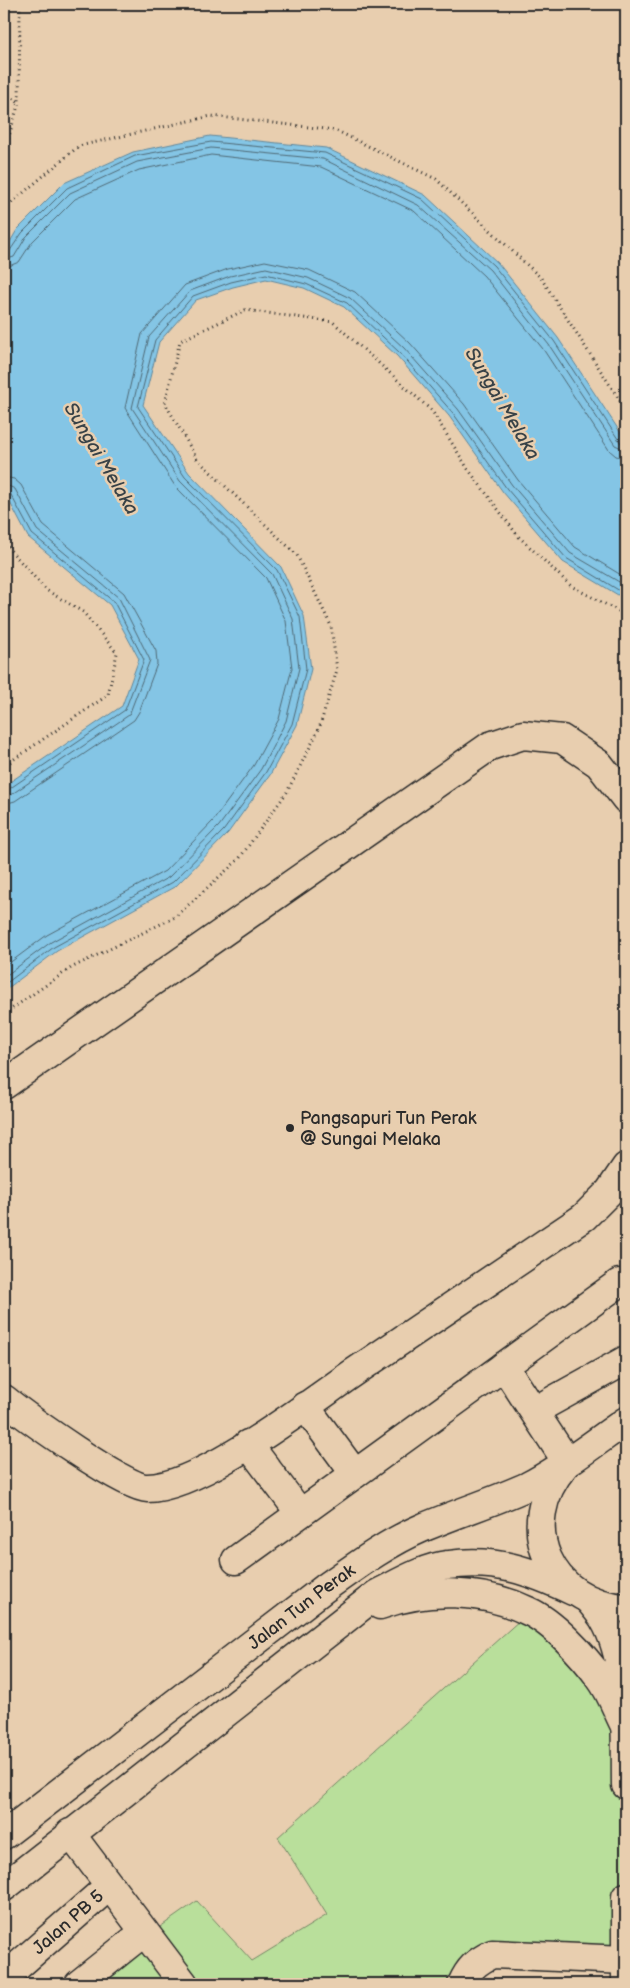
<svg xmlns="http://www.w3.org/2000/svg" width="630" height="1988" viewBox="0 0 630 1988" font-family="'Balsamiq Sans',sans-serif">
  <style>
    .green { fill: #b9df9b; stroke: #728563 }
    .water { fill: #84c5e5; stroke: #60879b }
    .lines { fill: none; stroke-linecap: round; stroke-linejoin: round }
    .shore { stroke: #4f6975; stroke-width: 1 }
    .minor-casing { stroke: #2b2b2b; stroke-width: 31 }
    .major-casing { stroke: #2b2b2b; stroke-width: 31 }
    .path { stroke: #2b2b2b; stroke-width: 3; stroke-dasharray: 1 4; stroke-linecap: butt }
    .minor { stroke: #e8ceaf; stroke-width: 28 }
    .major { stroke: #e8ceaf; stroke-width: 28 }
    .poi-dot { fill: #2b2b2b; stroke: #e8ceaf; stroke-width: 2 }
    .labels { text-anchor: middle; stroke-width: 5; stroke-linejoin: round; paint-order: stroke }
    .poi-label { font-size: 18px; fill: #2b2b2b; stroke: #e8ceaf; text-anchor: start }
    .street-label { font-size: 18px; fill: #2b2b2b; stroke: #e8ceaf }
    .water-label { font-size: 19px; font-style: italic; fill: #384247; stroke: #e8ceaf }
  </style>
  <rect width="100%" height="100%" fill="#e8ceaf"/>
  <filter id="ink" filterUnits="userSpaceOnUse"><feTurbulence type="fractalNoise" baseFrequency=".02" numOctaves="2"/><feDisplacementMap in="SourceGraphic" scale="10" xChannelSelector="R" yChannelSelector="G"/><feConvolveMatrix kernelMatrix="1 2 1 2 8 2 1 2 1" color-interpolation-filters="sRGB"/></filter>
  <g filter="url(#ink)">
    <path class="green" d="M 530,1611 L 626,1684 L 626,1984 L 624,1960 L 468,1970 L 462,1984 L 79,1984 L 197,1901 L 252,1961 L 327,1915 L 278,1837 Z"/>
    <path class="water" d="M 210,136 L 326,148 L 425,195 L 498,263 L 558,338 L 626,441 L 626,597 L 618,595 L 563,562 L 503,492 L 449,416 L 397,356 L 344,307 L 304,288 L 266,279 L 233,287 L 196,300 L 159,342 L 143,405 L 189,473 L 281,567 L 304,616 L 311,669 L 297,725 L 270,775 L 228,833 L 176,886 L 57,951 L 4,991 L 4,786 L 122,706 L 139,659 L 110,605 L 28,537 L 4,491 L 4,252 L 17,230 L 64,183 L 133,152 Z"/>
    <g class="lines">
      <g class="shore">
        <path d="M 4,254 L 9,252 L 22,233 L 67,188 L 135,156 L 211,142 L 325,153 L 422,199 L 494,266 L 554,341 L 620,442 L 626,444"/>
        <path d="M 4,260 L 14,257 L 26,237 L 70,193 L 137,162 L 211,148 L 323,159 L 418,205 L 490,270 L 549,345 L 615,445 L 626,450"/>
        <path d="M 4,268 L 19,262 L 32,242 L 75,199 L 139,170 L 211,155 L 321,167 L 414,211 L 484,276 L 543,349 L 609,450 L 616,456 L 626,458"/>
        <path d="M 4,477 L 14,479 L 21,485 L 43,525 L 124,593 L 156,651 L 157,664 L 139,712 L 134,720 L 15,801 L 4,804"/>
        <path d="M 4,484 L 15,489 L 37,530 L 119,598 L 150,660 L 129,715 L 12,794 L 4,796"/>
        <path d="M 4,490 L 10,493 L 32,534 L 114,602 L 144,660 L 125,710 L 9,789 L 4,790"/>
        <path d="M 4,967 L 47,935 L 165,871 L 213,821 L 254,765 L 279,719 L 292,668 L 286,621 L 266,578 L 175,486 L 125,408 L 142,334 L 185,285 L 228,269 L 265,261 L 309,270 L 355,292 L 410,343 L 464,404 L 518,480 L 575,547 L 626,578"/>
        <path d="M 4,977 L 51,942 L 169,877 L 219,826 L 261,769 L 286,721 L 299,668 L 293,619 L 272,574 L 180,481 L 132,408 L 149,337 L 190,291 L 230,276 L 266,268 L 308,278 L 350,298 L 404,348 L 458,409 L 512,485 L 570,553 L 626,586"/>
        <path d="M 4,985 L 54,947 L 173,882 L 224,830 L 266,772 L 292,724 L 306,669 L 300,617 L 277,570 L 185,477 L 138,407 L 155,340 L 193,296 L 231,282 L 266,274 L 306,284 L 347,303 L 400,353 L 453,413 L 507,489 L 566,558 L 620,591 L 626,592"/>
      </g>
      <defs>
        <g id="minor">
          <path d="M 4,1085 L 490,746 L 523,735 L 562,739 L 599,764 L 626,799"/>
          <path d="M 504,1366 L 567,1462"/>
          <path d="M 4,1399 C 25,1416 125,1488 147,1488 C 201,1488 309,1403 356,1371 C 432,1320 508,1269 584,1217 L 609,1192 L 626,1167"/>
          <path d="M 305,1406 L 355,1474"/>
          <path d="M 534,1411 L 626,1360"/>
          <path d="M 248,1444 L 300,1513"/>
          <path d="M 236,1560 L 619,1283"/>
          <path d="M 70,1833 L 184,1984"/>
          <path id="s1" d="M 4,1978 L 109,1886"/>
          <path d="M 79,1984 L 144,1932"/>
          <path d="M 462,1984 C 469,1968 476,1962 492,1954 L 625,1960"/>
        </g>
        <g id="major">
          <path d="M 564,1466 C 514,1525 549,1604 626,1608"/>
          <path d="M 589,1600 C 594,1606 599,1612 603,1618 C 630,1661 625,1735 626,1785"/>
          <path d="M 380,1605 C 427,1588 483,1589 528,1611 C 553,1622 584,1656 600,1678 C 611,1692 617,1711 625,1726"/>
          <path id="s2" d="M 4,1835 L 325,1588 C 356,1566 387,1543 422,1528 C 457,1513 493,1502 528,1486 C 563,1468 594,1443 626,1421"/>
          <path d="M 4,1887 L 377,1594 C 399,1583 423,1568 448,1565 C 495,1558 531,1571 573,1591"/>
          <path d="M 626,1984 L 626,1897"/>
        </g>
      </defs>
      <use href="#minor" class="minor-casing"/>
      <use href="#major" class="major-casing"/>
      <g class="path">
        <path d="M 4,93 L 18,102"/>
        <path d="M 4,153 L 19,102 L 20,4"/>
        <path d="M 4,209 L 79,146 L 211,116 L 335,130 L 436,179 L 541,278 L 626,410"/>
        <path d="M 4,543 L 46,590 L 83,612 L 117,653 L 108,695 L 4,766"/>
        <path d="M 4,1014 L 71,968 L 175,917 L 239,859 L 287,792 L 319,729 L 337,670 L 331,626 L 297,555 L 197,459 L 165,403 L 180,341 L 245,310 L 333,322 L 432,411 L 468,469 L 518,536 L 571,586 L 626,615"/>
      </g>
      <use href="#minor" class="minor"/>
      <use href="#major" class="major"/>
    </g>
  </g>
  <circle class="poi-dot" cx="290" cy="1128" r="5"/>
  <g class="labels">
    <g class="poi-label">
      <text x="300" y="1124">Pangsapuri Tun Perak<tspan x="300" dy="21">@ Sungai Melaka</tspan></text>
    </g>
    <g class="street-label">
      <text dy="6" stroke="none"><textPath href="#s2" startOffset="375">Jalan Tun Perak</textPath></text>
      <text dy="6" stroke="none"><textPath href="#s1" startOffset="85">Jalan PB 5</textPath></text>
    </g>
    <g class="water-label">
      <text transform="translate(503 403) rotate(59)" y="7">Sungai Melaka</text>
      <text transform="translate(102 458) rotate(59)" y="7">Sungai Melaka</text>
    </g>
  </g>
  <rect width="630" height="1988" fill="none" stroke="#e8ceaf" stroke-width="20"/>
  <rect x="10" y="10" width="610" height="1968" fill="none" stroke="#2b2b2b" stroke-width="2" filter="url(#ink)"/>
</svg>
